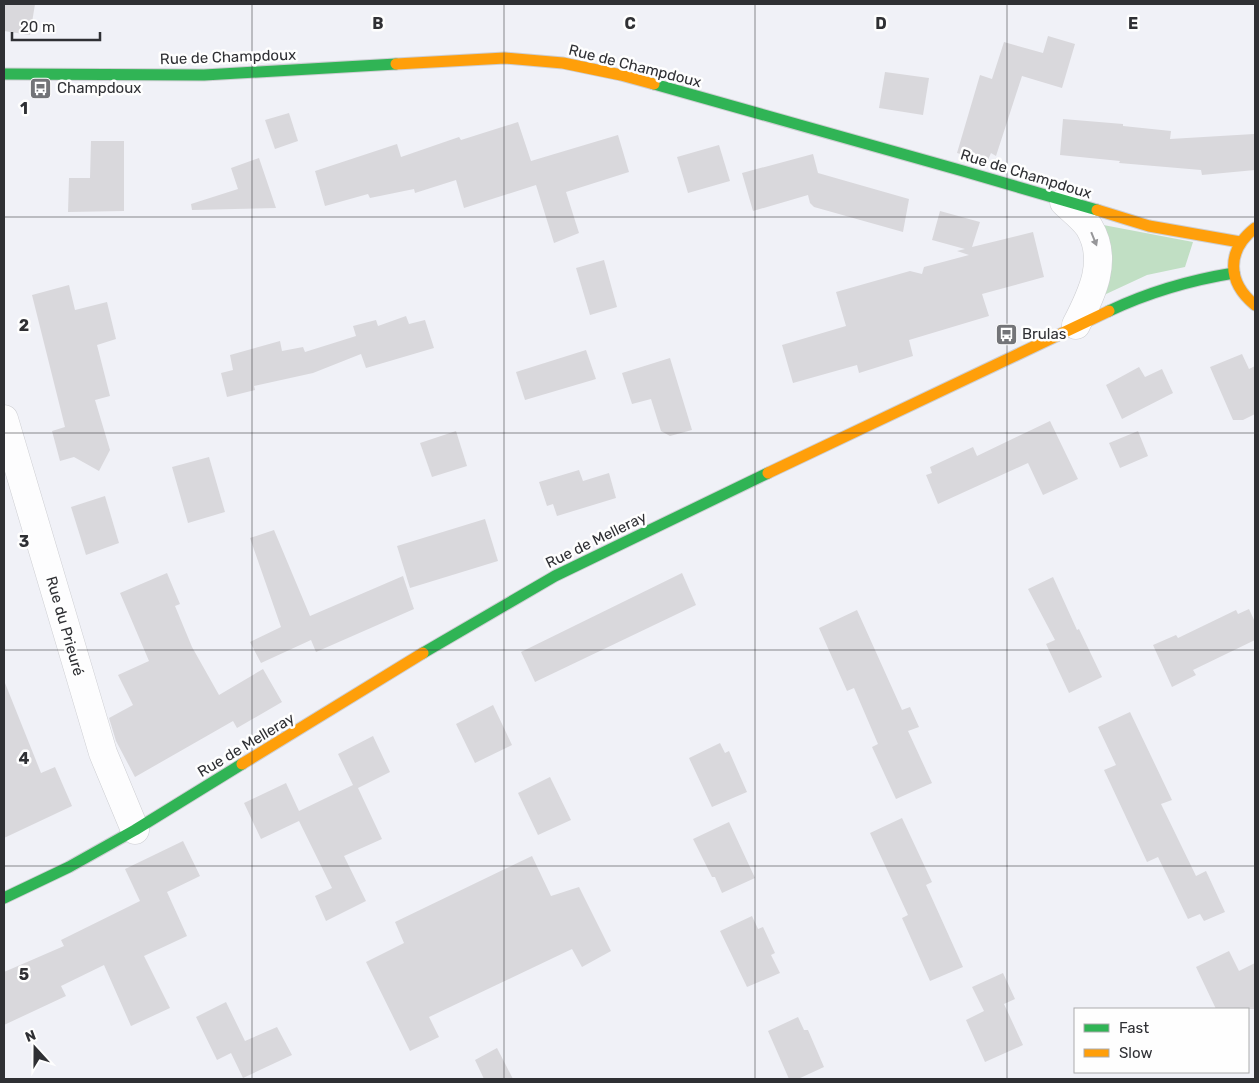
<svg xmlns="http://www.w3.org/2000/svg" width="1259" height="1083" viewBox="0 0 1259 1083" font-family="Rubik,sans-serif">
  <style>
    .grass { fill: #c1dfc4 }
    .building { fill: #d9d8dc }
    .lines { fill: none; stroke-linecap: round; stroke-linejoin: round }
    .street-casing { stroke: #cdced2; stroke-width: 29 }
    .fast-casing { stroke: #cdced2; stroke-width: 13 }
    .slow-casing { stroke: #cdced2; stroke-width: 13 }
    .street { stroke: #fdfdfe; stroke-width: 28 }
    .fast { stroke: #30b455; stroke-width: 11 }
    .slow { stroke: #ff9f0a; stroke-width: 11 }
    .oneway { fill: #969699 }
    .grid { fill: none; stroke: #2f3034; stroke-width: 1; stroke-opacity: 0.55 }
    .labels { text-anchor: middle; stroke-width: 5; stroke-linejoin: round; paint-order: stroke }
    .street-label { font-size: 15px; fill: #2f3034; stroke: #fefefe }
    .poi-label { font-size: 15px; fill: #2f3034; stroke: #fefefe; text-anchor: start }
    .grid-label { font-size: 16px; text-anchor: middle; font-weight: bold; fill: #2f3034; stroke: #fefefe; stroke-width: 5; stroke-linejoin: round; paint-order: stroke }
  </style>
  <rect width="100%" height="100%" fill="#f0f1f7"/>
  <path class="grass" d="M 1098,224 L 1193,242 L 1185,267 L 1147,275 L 1104,295 Z"/>
  <g class="building">
    <path d="M 4,4 L 35,4 L 30,35 L 4,31 Z"/>
    <path d="M 1048,36 L 1075,44 L 1062,88 L 1022,76 L 996,156 L 991,153 L 987,162 L 957,153 L 980,75 L 992,79 L 1004,42 L 1043,53 Z"/>
    <path d="M 885,72 L 929,78 L 923,115 L 879,108 Z"/>
    <path d="M 289,113 L 298,141 L 275,149 L 265,120 Z"/>
    <path d="M 1063,119 L 1123,124 L 1123,126 L 1171,131 L 1170,139 L 1254,134 L 1255,170 L 1202,175 L 1201,170 L 1119,163 L 1120,161 L 1060,155 Z"/>
    <path d="M 518,122 L 531,161 L 618,135 L 629,172 L 566,192 L 579,233 L 554,243 L 536,185 L 464,208 L 456,180 L 415,193 L 414,189 L 370,198 L 368,194 L 325,206 L 315,171 L 397,144 L 401,157 L 459,137 L 461,140 Z"/>
    <path d="M 91,141 L 124,141 L 124,211 L 68,212 L 69,178 L 90,178 Z"/>
    <path d="M 719,145 L 730,181 L 688,193 L 677,157 Z"/>
    <path d="M 813,154 L 818,173 L 909,199 L 903,232 L 814,207 L 810,203 L 808,195 L 753,211 L 742,173 Z"/>
    <path d="M 259,158 L 276,208 L 192,210 L 191,204 L 238,189 L 231,168 Z"/>
    <path d="M 940,211 L 980,222 L 972,247 L 1033,232 L 1044,277 L 982,294 L 989,316 L 909,340 L 913,356 L 859,373 L 857,365 L 793,383 L 782,345 L 846,326 L 836,292 L 910,271 L 922,274 L 924,267 L 969,255 L 957,251 L 965,249 L 932,240 Z"/>
    <path d="M 604,260 L 617,307 L 590,315 L 576,268 Z"/>
    <path d="M 69,285 L 75,310 L 107,302 L 116,339 L 97,345 L 110,396 L 95,400 L 110,450 L 99,471 L 74,457 L 60,461 L 52,431 L 65,427 L 32,295 Z"/>
    <path d="M 406,316 L 409,324 L 425,320 L 434,348 L 366,368 L 361,354 L 313,373 L 254,386 L 255,390 L 227,397 L 221,373 L 233,370 L 230,355 L 280,341 L 282,351 L 303,347 L 305,352 L 356,336 L 353,326 L 376,320 L 378,326 Z"/>
    <path d="M 586,350 L 596,379 L 525,400 L 516,372 Z"/>
    <path d="M 1242,354 L 1249,369 L 1255,366 L 1255,414 L 1243,420 L 1233,420 L 1210,367 Z"/>
    <path d="M 670,358 L 692,430 L 670,436 L 661,431 L 651,399 L 632,404 L 622,373 Z"/>
    <path d="M 1139,367 L 1145,377 L 1162,369 L 1173,393 L 1122,419 L 1106,385 Z"/>
    <path d="M 1050,421 L 1078,479 L 1043,495 L 1028,463 L 938,504 L 926,475 L 932,473 L 930,467 L 973,447 L 977,456 Z"/>
    <path d="M 456,431 L 467,466 L 432,477 L 420,443 Z"/>
    <path d="M 1138,431 L 1148,456 L 1120,468 L 1109,443 Z"/>
    <path d="M 209,457 L 225,512 L 188,523 L 172,467 Z"/>
    <path d="M 579,470 L 583,481 L 609,473 L 616,498 L 557,516 L 553,504 L 547,506 L 539,482 Z"/>
    <path d="M 105,496 L 119,543 L 86,555 L 71,507 Z"/>
    <path d="M 485,519 L 498,561 L 410,588 L 397,546 Z"/>
    <path d="M 274,530 L 310,616 L 403,576 L 414,609 L 316,652 L 311,640 L 261,663 L 250,642 L 281,627 L 250,538 Z"/>
    <path d="M 167,573 L 180,604 L 175,606 L 192,647 L 219,695 L 263,669 L 282,702 L 237,728 L 233,721 L 135,777 L 116,741 L 109,718 L 133,705 L 118,675 L 149,661 L 120,593 Z"/>
    <path d="M 682,573 L 696,605 L 535,682 L 521,652 Z"/>
    <path d="M 1053,577 L 1077,630 L 1079,629 L 1102,677 L 1069,693 L 1046,644 L 1055,640 L 1028,589 Z"/>
    <path d="M 1249,609 L 1255,622 L 1255,640 L 1193,670 L 1196,675 L 1172,687 L 1153,645 L 1176,635 L 1178,638 L 1236,610 L 1238,614 Z"/>
    <path d="M 857,610 L 902,710 L 910,707 L 919,727 L 908,731 L 932,783 L 896,799 L 872,747 L 878,744 L 854,688 L 847,691 L 819,628 Z"/>
    <path d="M 5,683 L 41,773 L 55,767 L 72,806 L 4,838 Z"/>
    <path d="M 493,705 L 512,745 L 475,763 L 456,724 Z"/>
    <path d="M 1130,712 L 1172,800 L 1161,804 L 1196,876 L 1206,871 L 1225,912 L 1204,921 L 1200,914 L 1188,919 L 1158,857 L 1147,862 L 1104,770 L 1116,765 L 1098,727 Z"/>
    <path d="M 373,736 L 390,772 L 358,788 L 382,839 L 344,856 L 366,901 L 326,921 L 315,896 L 332,888 L 299,821 L 261,839 L 244,803 L 286,783 L 299,811 L 353,785 L 338,754 Z"/>
    <path d="M 720,743 L 725,753 L 729,751 L 747,792 L 712,807 L 689,758 Z"/>
    <path d="M 550,777 L 571,820 L 538,835 L 518,793 Z"/>
    <path d="M 902,818 L 932,882 L 926,885 L 963,967 L 930,981 L 902,918 L 908,915 L 870,833 Z"/>
    <path d="M 729,822 L 755,878 L 722,893 L 715,877 L 712,877 L 693,839 Z"/>
    <path d="M 183,841 L 200,876 L 167,892 L 187,936 L 144,956 L 170,1008 L 131,1026 L 104,965 L 61,986 L 66,996 L 4,1025 L 4,972 L 64,946 L 61,940 L 140,901 L 125,869 Z"/>
    <path d="M 532,856 L 551,896 L 579,887 L 611,951 L 582,967 L 572,949 L 429,1017 L 439,1037 L 410,1051 L 366,962 L 404,943 L 395,922 Z"/>
    <path d="M 752,916 L 758,929 L 763,927 L 775,953 L 771,955 L 780,973 L 747,987 L 720,931 Z"/>
    <path d="M 1229,951 L 1239,971 L 1255,963 L 1255,1009 L 1216,1009 L 1196,967 Z"/>
    <path d="M 1003,973 L 1015,999 L 1004,1004 L 1023,1045 L 985,1062 L 966,1020 L 984,1011 L 972,987 Z"/>
    <path d="M 226,1002 L 245,1041 L 277,1027 L 292,1055 L 243,1078 L 231,1053 L 217,1060 L 196,1017 Z"/>
    <path d="M 798,1017 L 804,1030 L 808,1030 L 824,1067 L 798,1079 L 789,1079 L 768,1031 Z"/>
    <path d="M 497,1048 L 513,1079 L 484,1079 L 475,1060 Z"/>
  </g>
  <g class="lines">
    <defs>
      <g id="street">
        <path d="M 1064,202 C 1072,210 1083,218 1089,227 C 1109,260 1092,294 1076,325"/>
        <path d="M 4,419 L 103,753 L 135,830"/>
      </g>
      <g id="fast">
        <path d="M 4,74 L 204,75 L 396,64"/>
        <path d="M 654,84 L 963,171 L 1097,210"/>
        <path d="M 1109,311 C 1149,292 1191,280 1234,273"/>
        <path d="M 423,653 L 555,576 L 768,473"/>
        <path d="M 4,898 L 69,867 L 135,830 L 242,764"/>
      </g>
      <g id="slow">
        <path d="M 396,64 L 505,58 L 563,63 L 621,75 L 654,84"/>
        <path d="M 1097,210 L 1149,226 L 1240,242"/>
        <path d="M 1255,228 C 1226,251 1227,282 1255,305"/>
        <path d="M 768,473 L 1109,311"/>
        <path d="M 242,764 L 423,653"/>
      </g>
    </defs>
    <use href="#street" class="street-casing"/>
    <use href="#fast" class="fast-casing"/>
    <use href="#slow" class="slow-casing"/>
    <use href="#street" class="street"/>
    <use href="#fast" class="fast"/>
    <use href="#slow" class="slow"/>
  </g>
  <defs><path id="oneway-solid" d="M-6-.8H1V-3.2L6.5 0L1 3.2V.8H-6Z" transform="scale(1.25)"/></defs>
  <use class="oneway" href="#oneway-solid" transform="translate(1094 239) rotate(68)"/>
  <path class="grid" d="M 252,4 L 252,1079M 504,4 L 504,1079M 755,4 L 755,1079M 1007,4 L 1007,1079M 4,217 L 1255,217M 4,433 L 1255,433M 4,650 L 1255,650M 4,866 L 1255,866"/>
  <defs>
    <symbol id="bus-square" viewBox="-11 -11 22 22"><rect x="-9" y="-9" width="18" height="18" rx="4" fill="#737478" stroke="#fefefe"/><path d="M-5-6H5V4H4V6H2V4H-2V6H-4V4H-5ZM-3.5-4V0h7V-4ZM-3.5 1.2v1.5H-2V1.2ZM2 1.2v1.5H3.5V1.2Z" fill="#fff"/></symbol>
  </defs>
  <g fill-rule="evenodd">
    <use href="#bus-square" x="28" y="76" width="25" height="25"/>
    <use href="#bus-square" x="994" y="322" width="25" height="25"/>
  </g>
  <g class="labels">
    <g class="street-label">
      <text transform="translate(228 57) rotate(-2)" y="5">Rue de Champdoux</text>
      <text transform="translate(635 66) rotate(14)" y="5">Rue de Champdoux</text>
      <text transform="translate(1026 174) rotate(17)" y="5">Rue de Champdoux</text>
      <text transform="translate(596 540) rotate(-26)" y="5">Rue de Melleray</text>
      <text transform="translate(65 626) rotate(74)" y="5">Rue du Prieuré</text>
      <text transform="translate(246 745) rotate(-31)" y="5">Rue de Melleray</text>
    </g>
    <g class="poi-label">
      <text x="57" y="93">Champdoux</text>
      <text x="1022" y="339">Brulas</text>
    </g>
  </g>
  <g class="grid-label">
    <text x="378" y="29">B</text>
    <text x="630" y="29">C</text>
    <text x="881" y="29">D</text>
    <text x="1133" y="29">E</text>
    <text x="24" y="114">1</text>
    <text x="24" y="331">2</text>
    <text x="24" y="547">3</text>
    <text x="24" y="764">4</text>
    <text x="24" y="980">5</text>
  </g>
  <rect width="1259" height="1083" fill="none" stroke="#2f3034" stroke-width="10"/>
  <rect x="1074" y="1008" width="175" height="65" fill="#fefefe" stroke="#abacad"/>
  <rect x="1084" y="1024" width="25" height="8" fill="#30b455" stroke="#abacad"/>
  <text x="1119" y="1033" font-size="15" fill="#2f3034">Fast</text>
  <rect x="1084" y="1049" width="25" height="8" fill="#ff9f0a" stroke="#abacad"/>
  <text x="1119" y="1058" font-size="15" fill="#2f3034">Slow</text>
  <g transform="translate(35 1048) rotate(339)" stroke="#fefefe" stroke-width="4" paint-order="stroke">
  <path d="M0-4L9 19L0 12L-9 19Z" fill="#2f3034"/>
  <text y="-8" font-size="14" font-weight="bold" text-anchor="middle" fill="#2f3034">N</text>
  </g>
  <path d="M12 32v8h88v-8" fill="none" stroke="#2f3034" stroke-width="2.5"/>
  <text x="20" y="32" font-size="15" fill="#2f3034" stroke="#fefefe" stroke-width="4" paint-order="stroke">20 m</text>
</svg>
